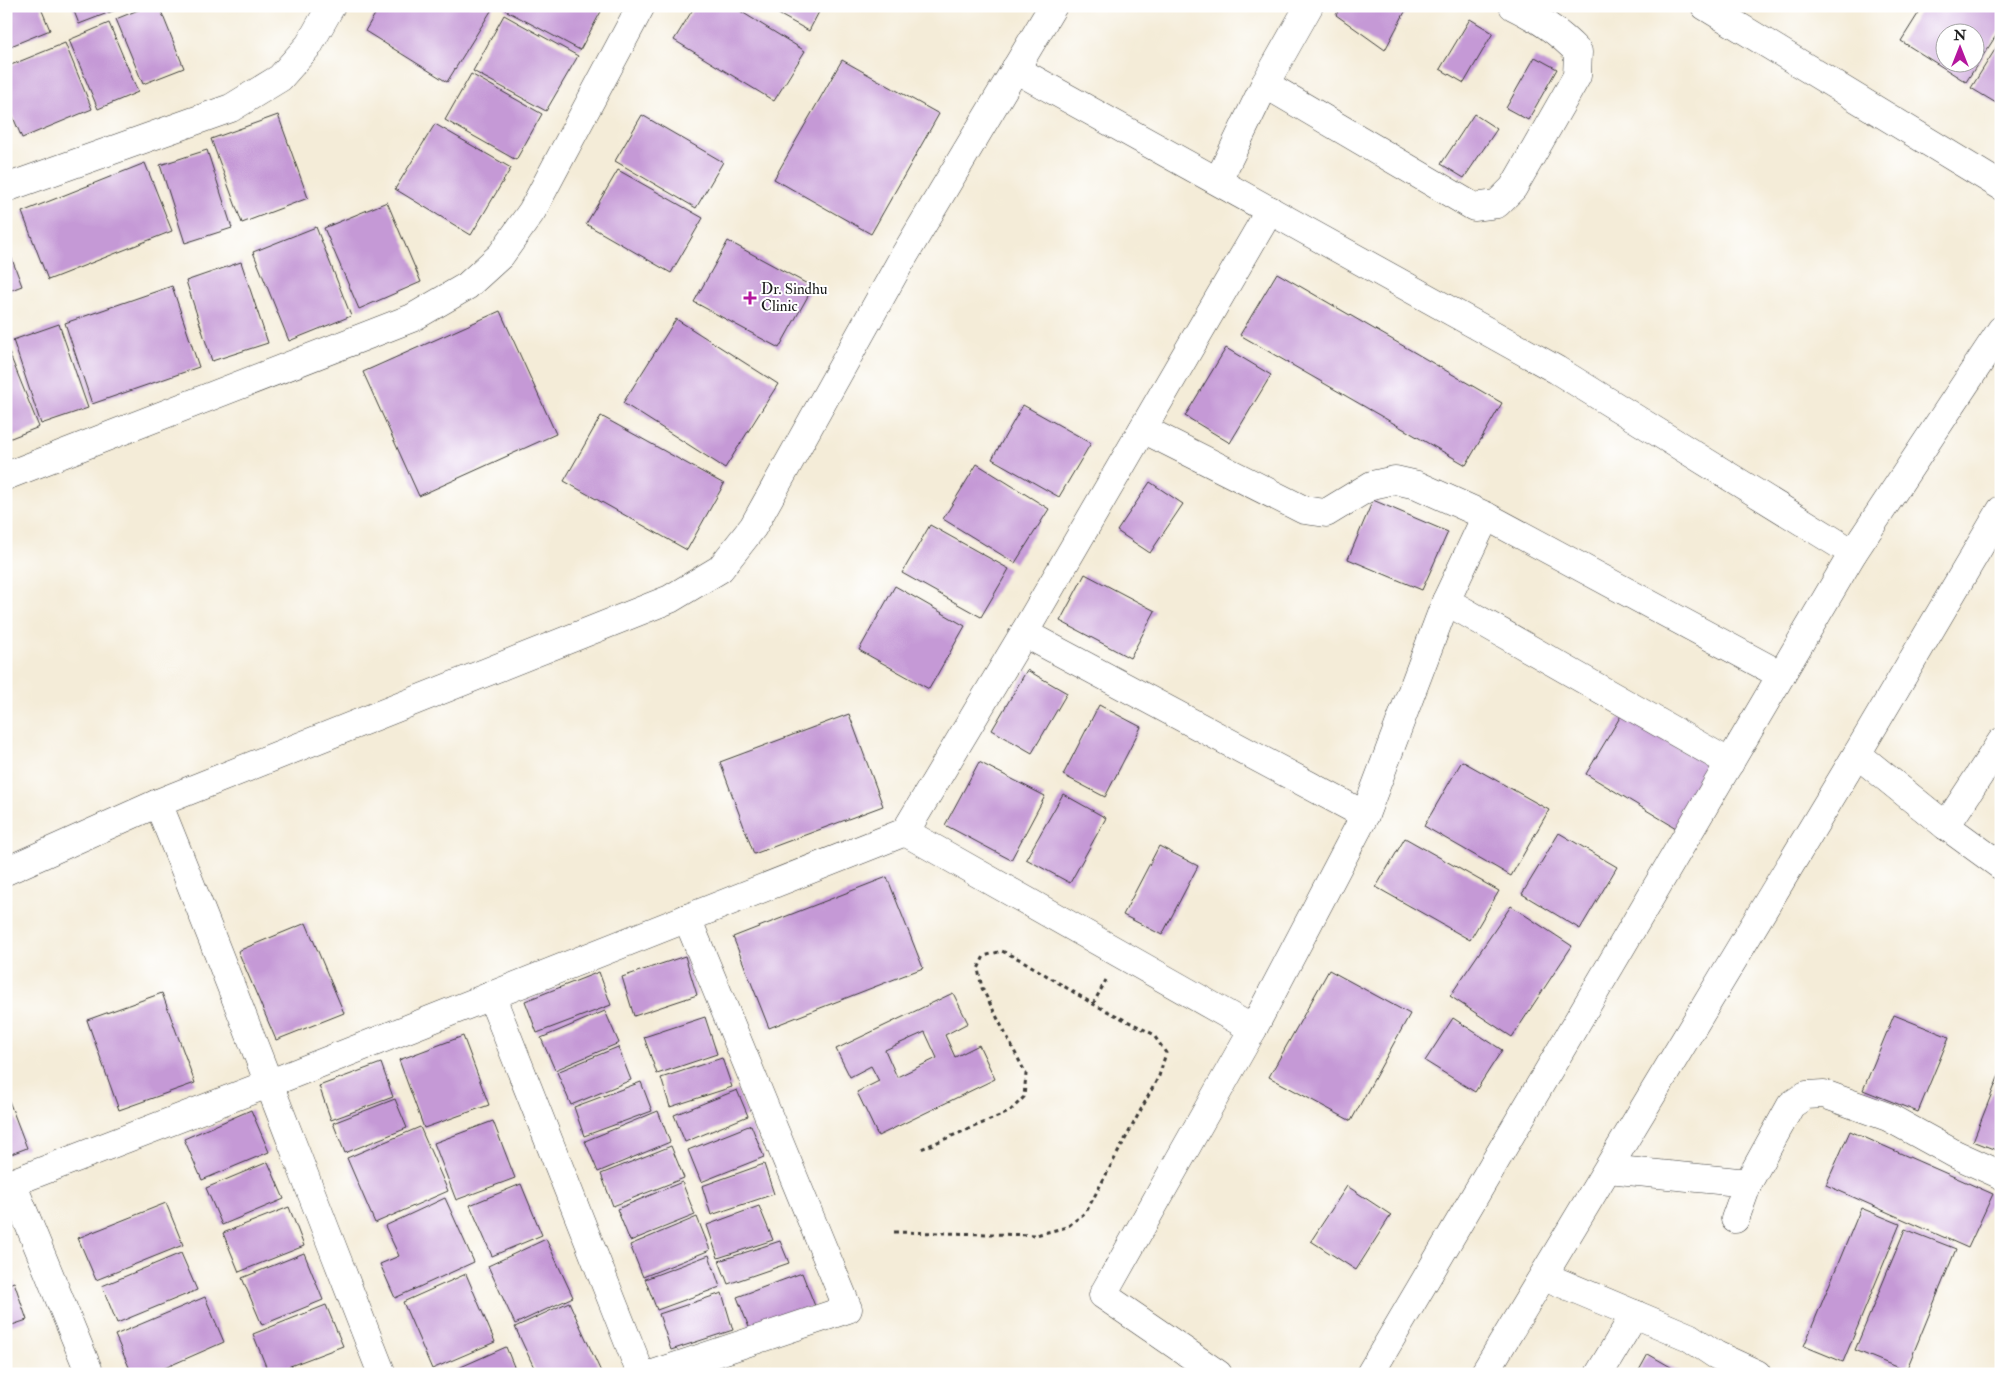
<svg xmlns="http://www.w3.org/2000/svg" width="2007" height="1380" viewBox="0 0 2007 1380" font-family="'IM FELL Double Pica',serif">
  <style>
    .building { fill: #c599d6; fill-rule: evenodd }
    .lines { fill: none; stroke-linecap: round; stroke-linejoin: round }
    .minor-casing { stroke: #3c3b38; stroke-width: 29 }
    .tertiary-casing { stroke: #3c3b38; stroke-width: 29 }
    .path { stroke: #3c3b38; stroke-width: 3; stroke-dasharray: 4 4; stroke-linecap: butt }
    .minor { stroke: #fff; stroke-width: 28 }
    .tertiary { stroke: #fff; stroke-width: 28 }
    .poi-dot { fill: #b5179e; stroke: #fff; stroke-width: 2 }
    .labels { text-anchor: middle; stroke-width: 4; stroke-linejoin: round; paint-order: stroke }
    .poi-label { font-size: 15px; fill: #1c1c1c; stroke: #fff; text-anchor: start }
  </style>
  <rect width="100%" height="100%" fill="#fff"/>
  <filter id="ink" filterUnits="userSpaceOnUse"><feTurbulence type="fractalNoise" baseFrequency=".02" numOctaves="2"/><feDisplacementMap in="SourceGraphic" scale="10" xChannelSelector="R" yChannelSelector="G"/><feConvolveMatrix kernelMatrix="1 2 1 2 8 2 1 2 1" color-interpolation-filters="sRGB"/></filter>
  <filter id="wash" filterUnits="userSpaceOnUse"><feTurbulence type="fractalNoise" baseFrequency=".0096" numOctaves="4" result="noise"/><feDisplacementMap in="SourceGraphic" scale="20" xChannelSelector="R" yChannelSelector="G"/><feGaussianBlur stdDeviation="1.12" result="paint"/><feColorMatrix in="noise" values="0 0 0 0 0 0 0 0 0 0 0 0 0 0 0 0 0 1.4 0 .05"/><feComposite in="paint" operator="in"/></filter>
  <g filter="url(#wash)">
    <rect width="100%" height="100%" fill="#f4ecd8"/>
    <g id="blocks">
      <g class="building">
        <path d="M 6,6 L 40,6 L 50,30 L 6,48 Z"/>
        <path d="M 72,6 L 126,6 L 79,24 Z"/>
        <path d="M 148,6 L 159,6 L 184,68 L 143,84 L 116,19 Z"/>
        <path d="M 380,6 L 494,6 L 447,82 L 365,31 Z"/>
        <path d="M 507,6 L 604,6 L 580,50 L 505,10 Z"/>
        <path d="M 695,6 L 732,6 L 805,51 L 774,101 L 674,40 Z"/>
        <path d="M 764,6 L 822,6 L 809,31 Z"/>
        <path d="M 1341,6 L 1408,6 L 1385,50 L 1336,15 Z"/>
        <path d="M 1923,6 L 2001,6 L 2001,28 L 1966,82 L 1901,41 ZM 1944,32 L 1974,32 L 1974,62 L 1944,62 Z"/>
        <path d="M 504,15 L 578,56 L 546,111 L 473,71 Z"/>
        <path d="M 1470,19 L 1493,33 L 1464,83 L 1440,69 Z"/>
        <path d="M 109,23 L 138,92 L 98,109 L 69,40 Z"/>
        <path d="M 2001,40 L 2001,106 L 1971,88 Z"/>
        <path d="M 65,43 L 92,109 L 22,138 L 6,101 L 6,67 Z"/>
        <path d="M 1535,57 L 1557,69 L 1528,120 L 1506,108 Z"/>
        <path d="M 842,60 L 939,114 L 871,234 L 774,179 Z"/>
        <path d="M 471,74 L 542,114 L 516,160 L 445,120 Z"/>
        <path d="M 1474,114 L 1497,129 L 1464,178 L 1441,164 Z"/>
        <path d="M 278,115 L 308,198 L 242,223 L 211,139 Z"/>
        <path d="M 642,115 L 723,162 L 696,208 L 615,161 Z"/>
        <path d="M 435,124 L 511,168 L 471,235 L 395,189 Z"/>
        <path d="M 207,150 L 232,228 L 185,243 L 160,165 Z"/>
        <path d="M 145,163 L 172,231 L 48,280 L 22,212 Z"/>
        <path d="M 618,170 L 703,218 L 671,273 L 586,224 Z"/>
        <path d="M 387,202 L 421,282 L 359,309 L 324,228 Z"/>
        <path d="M 316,227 L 351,316 L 289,341 L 253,252 Z"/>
        <path d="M 728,241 L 813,287 L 779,348 L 694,302 Z"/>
        <path d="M 6,243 L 22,286 L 6,292 Z"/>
        <path d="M 241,262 L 268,343 L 212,361 L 186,281 Z"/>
        <path d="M 1277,273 L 1502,403 L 1466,465 L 1240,335 Z"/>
        <path d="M 172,286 L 199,367 L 92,404 L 65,323 Z"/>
        <path d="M 500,311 L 556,434 L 419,496 L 363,372 Z"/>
        <path d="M 676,319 L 778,384 L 725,468 L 623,403 Z"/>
        <path d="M 59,324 L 88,408 L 41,424 L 13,340 Z"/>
        <path d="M 6,345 L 39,427 L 6,440 Z"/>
        <path d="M 1226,348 L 1271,375 L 1230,443 L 1185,416 Z"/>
        <path d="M 1023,405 L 1091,443 L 1059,497 L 992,459 Z"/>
        <path d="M 601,416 L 724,484 L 687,550 L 564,481 Z"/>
        <path d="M 977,464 L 1049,509 L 1015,563 L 943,519 Z"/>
        <path d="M 1150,482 L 1183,504 L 1150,553 L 1117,531 Z"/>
        <path d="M 1373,500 L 1448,532 L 1422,590 L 1348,559 Z"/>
        <path d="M 930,525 L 1009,569 L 981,617 L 902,573 Z"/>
        <path d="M 1085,574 L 1155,611 L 1130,658 L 1060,621 Z"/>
        <path d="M 895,586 L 965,626 L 929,689 L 859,650 Z"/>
        <path d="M 1027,670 L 1067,693 L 1032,753 L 992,730 Z"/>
        <path d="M 1099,705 L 1141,727 L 1105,797 L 1063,775 Z"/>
        <path d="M 849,714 L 883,806 L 754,854 L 720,762 Z"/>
        <path d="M 1622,714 L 1717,771 L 1681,831 L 1586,774 Z"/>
        <path d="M 1462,761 L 1549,810 L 1511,876 L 1424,826 Z"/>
        <path d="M 979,762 L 1045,796 L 1011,860 L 945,825 Z"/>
        <path d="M 1063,794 L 1106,818 L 1070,883 L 1026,859 Z"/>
        <path d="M 1559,833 L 1617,867 L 1580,929 L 1522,894 Z"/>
        <path d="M 1405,838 L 1499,891 L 1470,940 L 1376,887 Z"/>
        <path d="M 1159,846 L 1198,866 L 1162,935 L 1123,915 Z"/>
        <path d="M 887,877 L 923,968 L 769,1028 L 733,937 Z"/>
        <path d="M 1511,906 L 1572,946 L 1512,1037 L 1450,996 Z"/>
        <path d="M 306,923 L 344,1013 L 276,1040 L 238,951 Z"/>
        <path d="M 685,956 L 697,995 L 634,1016 L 622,977 Z"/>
        <path d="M 1329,970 L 1410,1014 L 1351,1121 L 1269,1077 Z"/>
        <path d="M 599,972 L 611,1005 L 537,1033 L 525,1001 Z"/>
        <path d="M 162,993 L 195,1083 L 119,1110 L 87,1020 Z"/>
        <path d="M 953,993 L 968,1023 L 945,1035 L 955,1057 L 979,1045 L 995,1079 L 878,1136 L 857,1092 L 879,1081 L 871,1066 L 850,1077 L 836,1049 ZM 925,1032 L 937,1058 L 897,1077 L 885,1050 Z"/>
        <path d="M 605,1011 L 619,1043 L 555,1070 L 541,1038 Z"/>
        <path d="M 1894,1015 L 1949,1037 L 1918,1112 L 1863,1090 Z"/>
        <path d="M 705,1017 L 717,1054 L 657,1074 L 644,1037 Z"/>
        <path d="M 1453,1018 L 1502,1050 L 1475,1092 L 1425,1061 Z"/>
        <path d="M 463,1036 L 489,1105 L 424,1128 L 399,1060 Z"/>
        <path d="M 618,1047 L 631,1080 L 571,1105 L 557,1072 Z"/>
        <path d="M 722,1058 L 732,1087 L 670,1107 L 661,1078 Z"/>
        <path d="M 381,1063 L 393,1097 L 331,1120 L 319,1086 Z"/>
        <path d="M 2001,1070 L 2001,1152 L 1973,1141 Z"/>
        <path d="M 641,1082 L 652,1111 L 584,1136 L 574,1107 Z"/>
        <path d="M 737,1090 L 748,1116 L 685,1142 L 674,1115 Z"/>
        <path d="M 6,1093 L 27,1148 L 6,1156 Z"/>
        <path d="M 395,1099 L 407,1128 L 345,1153 L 333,1123 Z"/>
        <path d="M 251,1110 L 269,1152 L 202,1180 L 184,1139 Z"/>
        <path d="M 658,1111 L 670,1142 L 598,1172 L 585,1141 Z"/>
        <path d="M 493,1121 L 515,1178 L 456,1200 L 434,1143 Z"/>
        <path d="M 751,1125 L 764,1157 L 701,1182 L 688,1150 Z"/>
        <path d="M 420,1127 L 448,1191 L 375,1223 L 347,1158 Z"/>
        <path d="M 1850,1131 L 1993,1194 L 1968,1248 L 1826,1185 Z"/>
        <path d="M 671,1146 L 684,1178 L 613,1206 L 601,1174 Z"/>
        <path d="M 268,1162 L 284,1199 L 222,1225 L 206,1188 Z"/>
        <path d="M 764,1164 L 774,1194 L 711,1215 L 702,1186 Z"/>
        <path d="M 682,1182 L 695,1215 L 630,1241 L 617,1209 Z"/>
        <path d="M 521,1184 L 542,1235 L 492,1256 L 470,1205 Z"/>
        <path d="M 1347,1186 L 1391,1215 L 1356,1270 L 1311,1241 Z"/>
        <path d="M 445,1198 L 474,1262 L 395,1298 L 380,1264 L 399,1256 L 385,1226 Z"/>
        <path d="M 166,1203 L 183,1245 L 96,1280 L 78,1238 Z"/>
        <path d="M 759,1206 L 773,1240 L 718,1258 L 707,1225 Z"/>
        <path d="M 289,1207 L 304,1246 L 239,1272 L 223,1233 Z"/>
        <path d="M 1861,1208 L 1900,1224 L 1843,1362 L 1804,1346 Z"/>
        <path d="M 697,1217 L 710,1250 L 643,1277 L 630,1245 Z"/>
        <path d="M 1905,1229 L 1956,1249 L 1906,1371 L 1855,1350 Z"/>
        <path d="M 546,1239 L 573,1297 L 515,1324 L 488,1266 Z"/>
        <path d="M 780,1241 L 789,1263 L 728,1284 L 719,1261 Z"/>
        <path d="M 181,1253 L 197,1290 L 117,1323 L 102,1286 Z"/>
        <path d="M 304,1253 L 323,1300 L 262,1325 L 242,1278 Z"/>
        <path d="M 709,1255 L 720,1287 L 657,1310 L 645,1279 Z"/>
        <path d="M 802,1273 L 815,1306 L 750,1330 L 737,1297 Z"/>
        <path d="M 466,1274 L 495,1342 L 432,1369 L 403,1302 Z"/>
        <path d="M 14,1282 L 27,1320 L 6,1327 L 6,1285 Z"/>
        <path d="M 722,1293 L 733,1330 L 671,1350 L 659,1314 Z"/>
        <path d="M 205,1297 L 224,1342 L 151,1374 L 132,1374 L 115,1335 Z"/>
        <path d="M 569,1302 L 602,1374 L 537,1374 L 515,1327 Z"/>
        <path d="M 326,1305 L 343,1346 L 269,1374 L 253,1334 Z"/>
        <path d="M 506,1347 L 517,1374 L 445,1374 Z"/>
        <path d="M 1648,1354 L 1683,1374 L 1637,1374 Z"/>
      </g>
    </g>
  </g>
  <g filter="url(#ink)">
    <use href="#blocks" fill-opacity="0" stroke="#3c3b38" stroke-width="1"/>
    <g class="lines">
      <defs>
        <g id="minor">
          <path d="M 1705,6 L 2001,186"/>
          <path d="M 1015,69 L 1557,370 L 1853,553"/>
          <path d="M 1265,84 L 1474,207 L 1497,204 L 1513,188 L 1577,76 L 1578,52 C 1558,31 1539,19 1513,6"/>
          <path d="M 1218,181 L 1265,84 L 1309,6"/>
          <path d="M 6,188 L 231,108 L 280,78 L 309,45 L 331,6"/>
          <path d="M 1143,429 L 1304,510 L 1326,513 L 1372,485 L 1395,480 L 1417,485 L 1486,516 L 1781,675"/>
          <path d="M 6,476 L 412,318 L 467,286 L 501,255 L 532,211 L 641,6"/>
          <path d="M 1446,601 L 1730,763"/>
          <path d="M 1024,633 L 1365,815"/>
          <path d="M 1857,754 L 1946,826 L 2001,866"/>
          <path d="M 158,803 C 235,992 307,1184 382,1374"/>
          <path d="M 1946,826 L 2001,742"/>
          <path d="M 905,832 L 1253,1029"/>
          <path d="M 491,995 L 641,1374"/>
          <path d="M 1608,1169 L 1748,1183"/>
          <path d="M 12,1183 L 90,1374"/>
          <path d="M 6,1185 L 268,1084 L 905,832 L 1024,633 L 1270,210"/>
          <path d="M 1735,1219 L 1748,1183 L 1791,1105 L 1806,1095 L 1824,1094 L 1888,1117 L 1955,1154 L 2001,1175"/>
          <path d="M 1544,1276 L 1689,1337 L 1716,1355 L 1757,1374"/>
          <path d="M 653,1374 L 848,1309 L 687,918"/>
          <path d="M 1218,1374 L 1103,1295 L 1253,1029 L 1365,815 L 1446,601 L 1486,516"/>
          <path d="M 1370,1374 L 1853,553 L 2001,330"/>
          <path d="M 1599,1374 L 1635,1314"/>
        </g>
        <g id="tertiary">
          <path d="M 6,871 L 158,803 L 670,599 L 720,569 L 753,527 L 901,261 L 1053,6"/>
          <path d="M 1484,1374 L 1857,754 L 2001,510"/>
        </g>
      </defs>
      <use href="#minor" class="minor-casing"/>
      <use href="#tertiary" class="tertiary-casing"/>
      <g class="path">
        <path d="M 1093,1004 L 1106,980"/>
        <path d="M 894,1232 L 1036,1235 L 1067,1227 L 1086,1212 L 1159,1076 L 1166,1053 L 1153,1034 L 1093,1004 L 1023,961 L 1002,951 L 984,956 L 978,969 L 982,988 L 1026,1074 L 1024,1097 L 1009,1112 L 921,1149"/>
      </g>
      <use href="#minor" class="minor"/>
      <use href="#tertiary" class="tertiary"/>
    </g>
  </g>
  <path class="poi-dot" d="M747.5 290.5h5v5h5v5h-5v5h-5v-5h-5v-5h5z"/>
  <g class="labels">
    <g class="poi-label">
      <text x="761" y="294">Dr. Sindhu<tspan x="761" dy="17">Clinic</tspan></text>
    </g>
  </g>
  <rect width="2007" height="1380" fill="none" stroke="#fff" stroke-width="25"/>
  <g transform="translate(1960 48)"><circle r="24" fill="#ffffff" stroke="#a4a4a4"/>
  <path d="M0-4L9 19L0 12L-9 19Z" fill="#b5179e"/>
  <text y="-8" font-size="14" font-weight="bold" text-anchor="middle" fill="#1c1c1c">N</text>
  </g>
</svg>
